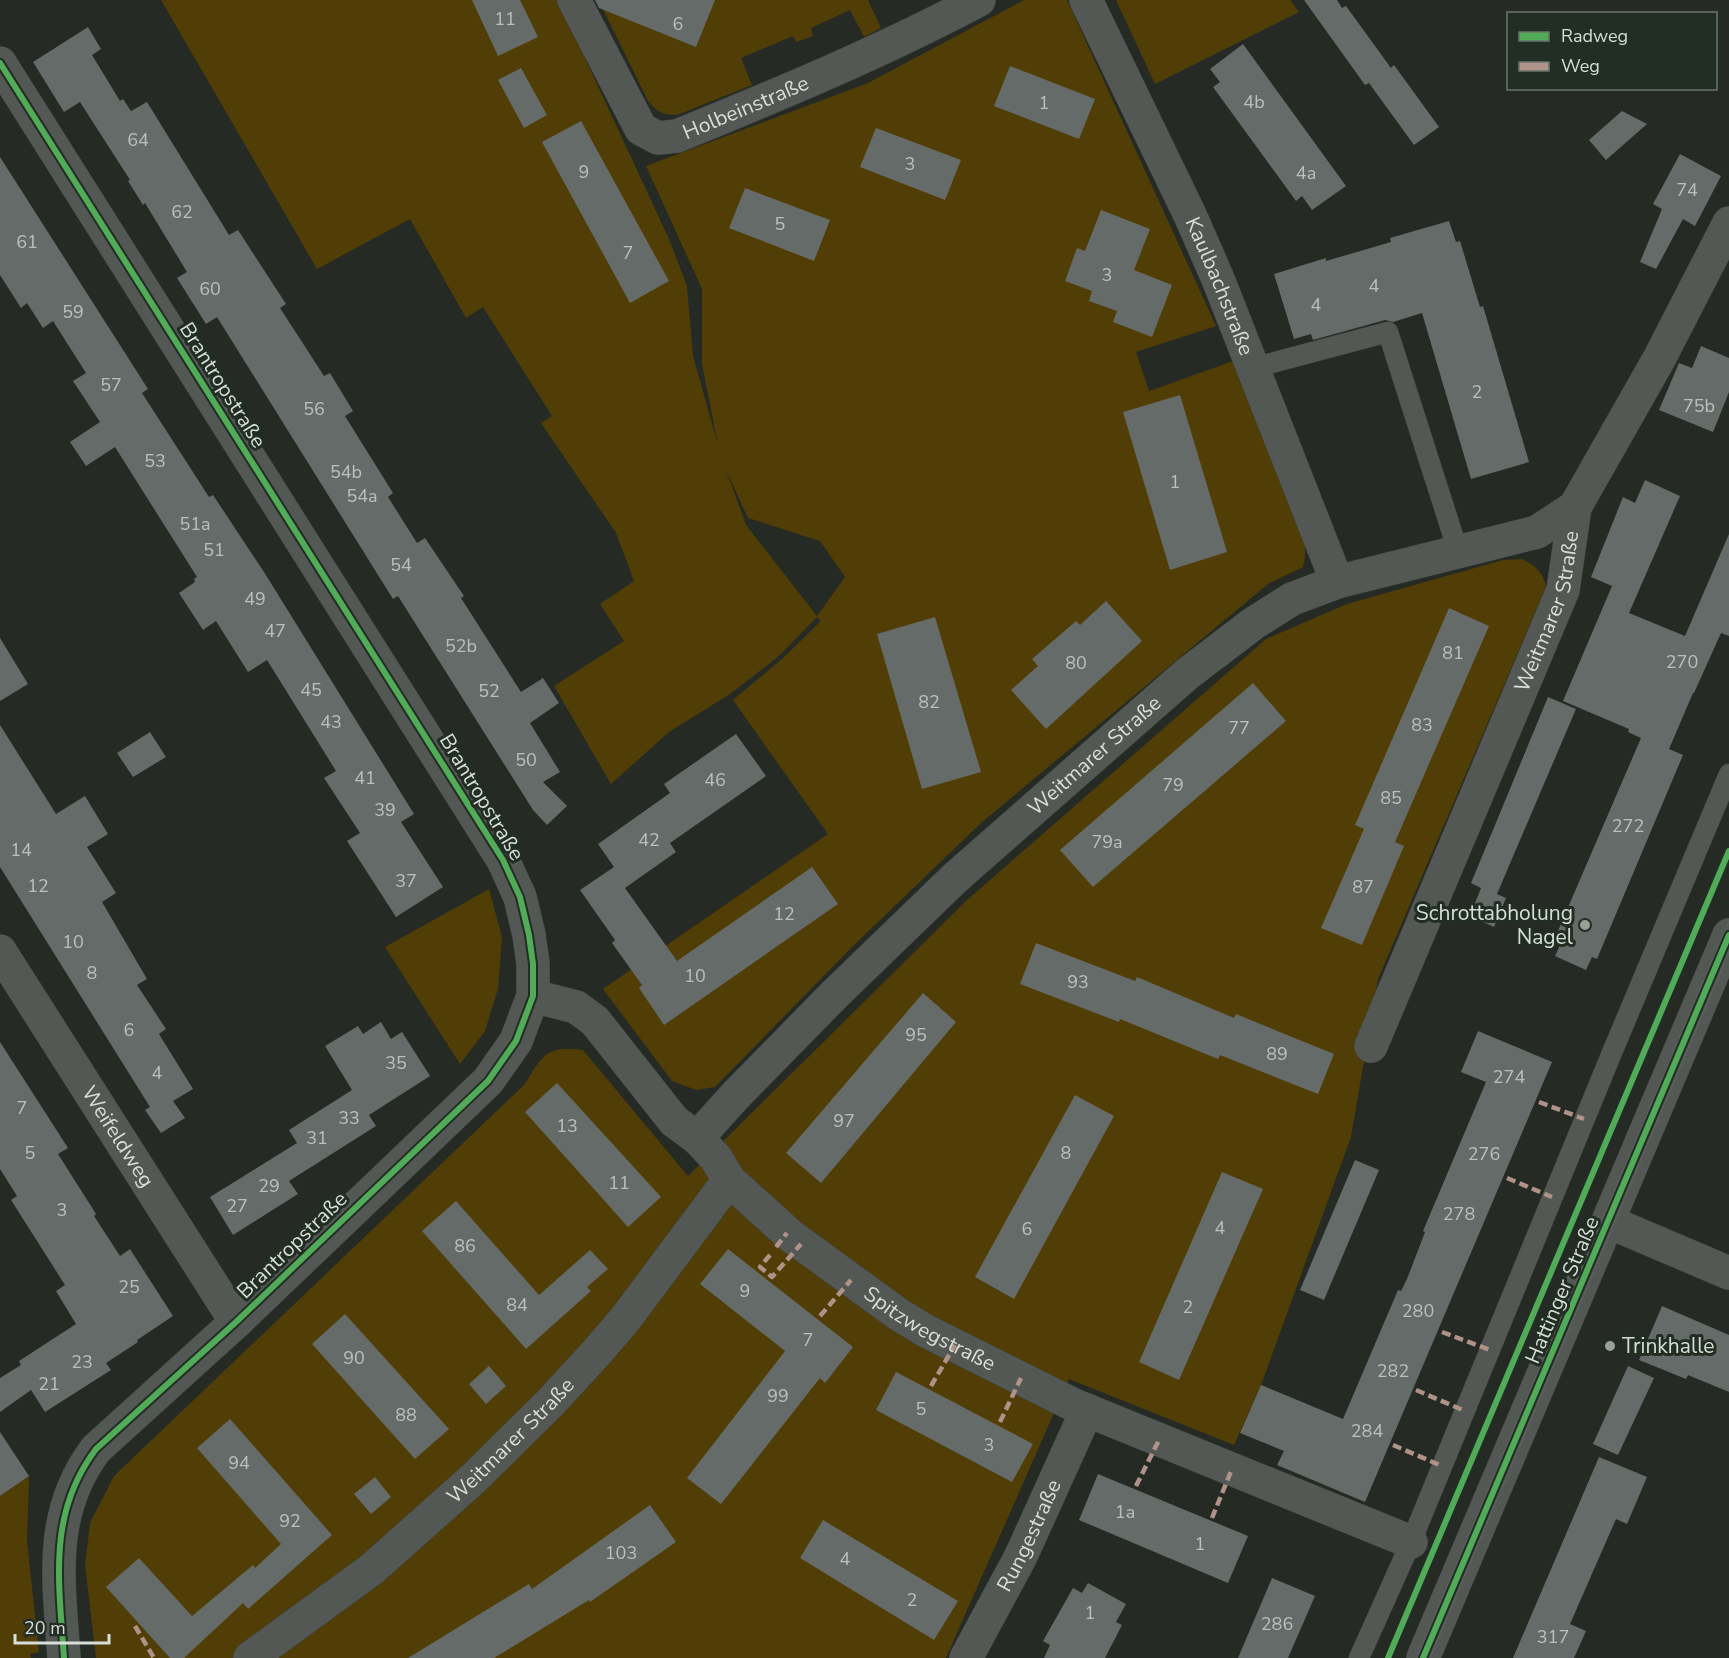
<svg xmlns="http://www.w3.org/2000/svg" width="1729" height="1658" viewBox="0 0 1729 1658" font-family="'Nunito Sans',sans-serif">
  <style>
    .green { fill: #513d06; fill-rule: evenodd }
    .building { fill: #656b68 }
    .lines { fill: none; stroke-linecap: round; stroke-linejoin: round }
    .service-casing { stroke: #424743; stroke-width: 21 }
    .minor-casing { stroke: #424743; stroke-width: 34 }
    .secondary-casing { stroke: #424743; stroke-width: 34 }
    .service { stroke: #545855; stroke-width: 20 }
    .minor { stroke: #545855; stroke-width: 33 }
    .secondary { stroke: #545855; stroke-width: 33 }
    .tram { stroke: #5c605c; stroke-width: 1.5 }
    .quiet { stroke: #af9288; stroke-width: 4.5; stroke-dasharray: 9 4.5; stroke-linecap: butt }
    .cycleway-casing { stroke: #222d24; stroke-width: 10 }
    .cycleway { stroke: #51ab58; stroke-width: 6 }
    .poi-dot { fill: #999f99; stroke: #222d24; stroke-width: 2 }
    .labels { text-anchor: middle; stroke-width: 6; stroke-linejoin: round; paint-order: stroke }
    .number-label { font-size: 18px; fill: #bac1bc }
    .street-label { font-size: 21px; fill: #d7ded8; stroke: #222d24 }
    .poi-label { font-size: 21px; fill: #d7ded8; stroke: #222d24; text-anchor: end }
  </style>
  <rect width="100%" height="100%" fill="#252a25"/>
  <g class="green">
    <path d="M 161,0 L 558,0 L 669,239 L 687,286 L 693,356 L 718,445 L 702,364 L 702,289 L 646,166 L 868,83 L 1024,0 L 1067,0 L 1216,326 L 1136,352 L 1149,391 L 1233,361 L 1305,546 L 1305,557 L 1303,567 L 1268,584 L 981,823 L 851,948 L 715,1087 L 696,1090 L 672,1081 L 603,989 L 828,834 L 733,700 L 782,659 L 821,621 L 817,617 L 779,656 L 730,694 L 669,732 L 611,784 L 554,686 L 624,641 L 600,604 L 634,581 L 616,533 L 541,423 L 552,416 L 483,307 L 466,318 L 410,219 L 317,269 ZM 726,470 L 748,518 L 820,541 L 845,577 L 817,616 L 746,525 Z"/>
    <path d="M 605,0 L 868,0 L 881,28 L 864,37 L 850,10 L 811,28 L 813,36 L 796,42 L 793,36 L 741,58 L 752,85 L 677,115 C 663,115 657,112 648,101 L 602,7 Z"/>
    <path d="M 1116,0 L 1290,0 L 1299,12 L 1155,84 Z"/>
    <path d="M 1522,559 C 1536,566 1543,572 1546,587 L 1378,979 L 1351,1137 L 1261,1385 L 1234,1445 L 1069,1379 L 946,1658 L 96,1658 L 85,1565 L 90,1523 L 114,1476 L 524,1085 C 544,1055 544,1046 583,1050 L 688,1176 L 966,901 L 1266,639 L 1347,604 L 1503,560 Z"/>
    <path d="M 489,889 L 502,937 L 498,989 L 485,1031 L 460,1064 L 385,947 Z"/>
    <path d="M 29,1476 L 27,1541 L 39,1652 L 30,1654 L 31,1658 L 0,1658 L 0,1496 Z"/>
  </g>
  <g class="building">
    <path d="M 472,0 L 520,0 L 538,37 L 498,56 Z"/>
    <path d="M 595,0 L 715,0 L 696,47 L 599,8 Z"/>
    <path d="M 1304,0 L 1337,0 L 1342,8 L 1346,6 L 1391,68 L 1394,65 L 1439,127 L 1414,145 L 1369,83 L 1365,85 Z"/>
    <path d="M 88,27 L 101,49 L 92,55 L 120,101 L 123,99 L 131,111 L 147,102 L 229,235 L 238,230 L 286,304 L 280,308 L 324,376 L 330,373 L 353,411 L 345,416 L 393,493 L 388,497 L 417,543 L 425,538 L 464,596 L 461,598 L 521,692 L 543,678 L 559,703 L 530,723 L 560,772 L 543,782 L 567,806 L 547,825 L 533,810 L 398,596 L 393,599 L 217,317 L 206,324 L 177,278 L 187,272 L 145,203 L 143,205 L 128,181 L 130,180 L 80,102 L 64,112 L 33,62 Z"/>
    <path d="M 1243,44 L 1346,186 L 1312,210 L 1302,196 L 1296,201 L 1213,87 L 1220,82 L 1210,69 Z"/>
    <path d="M 1010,66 L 1095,99 L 1079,139 L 994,106 Z"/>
    <path d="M 521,68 L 547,115 L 524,128 L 498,80 Z"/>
    <path d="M 1622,111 L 1647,124 L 1606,160 L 1589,140 Z"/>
    <path d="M 581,121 L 669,281 L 630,303 L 542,142 Z"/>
    <path d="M 876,128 L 961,160 L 945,200 L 860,167 Z"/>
    <path d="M 1680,154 L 1721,176 L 1695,226 L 1683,219 L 1656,269 L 1640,262 L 1662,209 L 1653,204 Z"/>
    <path d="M 0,157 L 148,389 L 142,393 L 209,497 L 213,495 L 264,572 L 414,814 L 401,822 L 443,887 L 396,917 L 347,841 L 360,833 L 324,778 L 336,771 L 267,660 L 248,672 L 216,621 L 203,630 L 179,593 L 195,582 L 194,579 L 197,577 L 115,447 L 86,466 L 70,442 L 100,422 L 73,381 L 86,373 L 53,321 L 43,328 L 27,303 L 21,308 L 0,275 Z"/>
    <path d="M 745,188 L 830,220 L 814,261 L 729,228 Z"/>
    <path d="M 1101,210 L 1150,229 L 1134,270 L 1172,285 L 1152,337 L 1113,322 L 1117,311 L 1089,301 L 1092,291 L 1065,281 L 1077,248 L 1085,251 Z"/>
    <path d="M 1449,221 L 1456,242 L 1460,241 L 1480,307 L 1483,306 L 1529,462 L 1471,479 L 1422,313 L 1393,322 L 1385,320 L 1313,340 L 1311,334 L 1294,339 L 1274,274 L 1326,258 L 1326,261 L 1391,242 L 1390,238 Z"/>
    <path d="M 1701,346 L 1729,358 L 1729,392 L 1713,432 L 1659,410 L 1679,363 L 1692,368 Z"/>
    <path d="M 1180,395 L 1227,552 L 1170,570 L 1123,412 Z"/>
    <path d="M 1645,480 L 1680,496 L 1629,613 L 1685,636 L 1729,534 L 1729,636 L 1721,633 L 1694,693 L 1693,693 L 1669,749 L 1683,755 L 1597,959 L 1592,957 L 1586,970 L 1555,956 L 1561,943 L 1554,940 L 1641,738 L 1628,732 L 1629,729 L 1563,701 L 1612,586 L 1591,577 L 1623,497 L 1635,503 Z"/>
    <path d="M 1106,601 L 1142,641 L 1046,729 L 1011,690 L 1038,666 L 1032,659 L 1076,621 L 1080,625 Z"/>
    <path d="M 1449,608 L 1489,626 L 1395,842 L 1404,846 L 1362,945 L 1321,928 L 1364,829 L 1355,825 Z"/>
    <path d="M 935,617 L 981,772 L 922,789 L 877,634 Z"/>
    <path d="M 0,638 L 28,684 L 0,701 Z"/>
    <path d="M 1253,683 L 1286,721 L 1093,887 L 1060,850 Z"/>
    <path d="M 1548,697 L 1576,709 L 1497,894 L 1506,898 L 1494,927 L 1470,916 L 1481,888 L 1471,883 Z"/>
    <path d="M 0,725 L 56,814 L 85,796 L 108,834 L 87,847 L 116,893 L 102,902 L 147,979 L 137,985 L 166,1029 L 159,1034 L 193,1089 L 173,1101 L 185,1118 L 161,1133 L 145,1110 L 150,1107 L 0,867 Z"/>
    <path d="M 150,732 L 166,757 L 133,777 L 117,753 Z"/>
    <path d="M 736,734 L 766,776 L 670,843 L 676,852 L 625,888 L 677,961 L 812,867 L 838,904 L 664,1025 L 639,988 L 642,985 L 612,943 L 615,940 L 580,890 L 614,867 L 598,844 L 670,793 L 664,784 Z"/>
    <path d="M 1036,943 L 1135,981 L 1137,977 L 1234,1018 L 1236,1014 L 1334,1054 L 1318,1094 L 1220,1055 L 1218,1059 L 1120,1019 L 1119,1022 L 1020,984 Z"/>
    <path d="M 923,993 L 956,1022 L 821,1183 L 786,1153 Z"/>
    <path d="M 381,1022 L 391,1039 L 402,1032 L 430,1076 L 369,1115 L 376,1126 L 289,1181 L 298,1194 L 233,1235 L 210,1197 L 297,1143 L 289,1130 L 352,1090 L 325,1046 L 358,1026 L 363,1034 Z"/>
    <path d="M 1478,1031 L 1552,1062 L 1365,1502 L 1277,1465 L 1284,1451 L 1240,1433 L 1261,1385 L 1343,1419 L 1398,1290 L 1401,1291 L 1407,1279 L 1425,1232 L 1423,1231 L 1486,1082 L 1461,1072 Z"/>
    <path d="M 0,1042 L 68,1148 L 58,1154 L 96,1214 L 94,1216 L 120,1256 L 130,1249 L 173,1316 L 137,1340 L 138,1342 L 106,1363 L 111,1370 L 45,1412 L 31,1390 L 0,1412 L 0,1378 L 21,1365 L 19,1361 L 76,1324 L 56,1291 L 65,1285 L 11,1200 L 17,1196 L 0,1169 Z"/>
    <path d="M 557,1083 L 661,1197 L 628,1227 L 525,1112 Z"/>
    <path d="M 1075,1095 L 1114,1116 L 1014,1299 L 975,1277 Z"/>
    <path d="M 1355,1160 L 1379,1170 L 1324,1300 L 1300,1290 Z"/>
    <path d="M 1222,1172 L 1263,1189 L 1179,1380 L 1139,1362 Z"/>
    <path d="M 456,1201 L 539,1295 L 590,1250 L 608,1269 L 587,1287 L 591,1291 L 526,1349 L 422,1231 Z"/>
    <path d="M 728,1249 L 853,1347 L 825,1383 L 820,1378 L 721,1504 L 687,1478 L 785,1351 L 700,1284 Z"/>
    <path d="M 1662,1306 L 1729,1335 L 1729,1392 L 1688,1375 L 1686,1379 L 1639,1360 Z"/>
    <path d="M 345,1314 L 449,1429 L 415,1459 L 312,1344 Z"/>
    <path d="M 489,1366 L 506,1386 L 486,1404 L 469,1384 Z"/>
    <path d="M 1628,1366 L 1654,1378 L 1618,1455 L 1593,1444 Z"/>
    <path d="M 896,1372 L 1033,1444 L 1012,1482 L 876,1410 Z"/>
    <path d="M 230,1419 L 332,1535 L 248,1609 L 243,1603 L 184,1658 L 170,1658 L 106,1587 L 139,1558 L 192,1616 L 253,1565 L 255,1568 L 281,1544 L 197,1448 Z"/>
    <path d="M 0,1432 L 29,1476 L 0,1496 Z"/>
    <path d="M 1599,1457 L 1647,1477 L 1627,1524 L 1616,1519 L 1570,1624 L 1586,1631 L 1574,1658 L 1513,1658 Z"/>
    <path d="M 1098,1474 L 1248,1536 L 1228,1583 L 1079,1520 Z"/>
    <path d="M 375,1477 L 391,1497 L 371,1514 L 354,1494 Z"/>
    <path d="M 650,1505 L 676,1542 L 590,1602 L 589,1600 L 494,1658 L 408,1658 L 529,1584 L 532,1589 Z"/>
    <path d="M 823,1520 L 958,1601 L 934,1640 L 800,1558 Z"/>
    <path d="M 1272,1578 L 1315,1596 L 1288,1658 L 1238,1658 Z"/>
    <path d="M 1088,1583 L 1126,1604 L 1116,1622 L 1122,1625 L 1105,1658 L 1044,1658 L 1050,1645 L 1043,1641 L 1073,1588 L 1082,1593 Z"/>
  </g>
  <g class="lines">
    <defs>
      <g id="service">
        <path d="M 1253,368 L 1388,332 L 1458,551"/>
        <path d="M 1359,1658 L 1411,1542 L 1611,1055 L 1729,774"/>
      </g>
      <g id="minor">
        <path id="s1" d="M 574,0 L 641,129 L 658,138 L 677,136 C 780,94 881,52 979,0"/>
        <path id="s2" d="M 1086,0 L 1190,215 L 1218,279 L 1337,582"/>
        <path d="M 0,63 L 503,860 L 520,897 L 529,935 L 533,964 L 533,996 L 516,1041 L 488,1081 L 236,1322 L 96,1449 C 47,1514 59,1582 64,1658"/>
        <path id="s3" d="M 0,951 L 236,1322"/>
        <path id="s4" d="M 533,996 L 576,1007 L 595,1021 L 674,1121 L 697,1138 L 716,1158 L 729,1180 L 791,1236 L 898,1314 L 926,1331 L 1074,1405 L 1411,1542"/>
        <path id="s5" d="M 1371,1046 L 1563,590 L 1575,507"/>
        <path id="s6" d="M 697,1138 L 736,1095 L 834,995 L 955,878 L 1187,674 L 1254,623 L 1292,599 L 1337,582 L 1537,532 L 1575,507 L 1659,359 L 1729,223"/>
        <path d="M 1609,1222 L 1729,1273"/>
        <path id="s7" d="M 250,1658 L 372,1569 L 474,1478 L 550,1403 L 597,1352 L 626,1318 L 729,1180"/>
        <path id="s8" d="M 966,1658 L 1021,1556 L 1087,1410"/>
      </g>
      <path id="secondary" d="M 1423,1658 L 1729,935"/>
    </defs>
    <use href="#service" class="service-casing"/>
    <use href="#minor" class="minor-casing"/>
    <use href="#secondary" class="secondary-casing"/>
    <use href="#service" class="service"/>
    <use href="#minor" class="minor"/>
    <use href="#secondary" class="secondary"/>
    <g class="tram">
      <path d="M 1417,1658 L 1729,921"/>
      <path d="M 1430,1658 L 1729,952"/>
    </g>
    <g class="quiet">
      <path d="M 1539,1102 L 1584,1119"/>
      <path d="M 1507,1178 L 1552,1197"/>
      <path d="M 776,1247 L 787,1233"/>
      <path d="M 770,1255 L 760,1267 L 772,1277 L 801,1244"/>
      <path d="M 820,1316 L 851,1280"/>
      <path d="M 1442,1332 L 1490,1350"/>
      <path d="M 931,1386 L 955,1345"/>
      <path d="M 1416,1390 L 1465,1411"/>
      <path d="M 1000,1422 L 1021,1378"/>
      <path d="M 1393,1445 L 1442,1466"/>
      <path d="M 1136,1486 L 1159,1440"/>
      <path d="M 1212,1518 L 1232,1469"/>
      <path d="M 135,1626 L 154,1658"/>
    </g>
    <defs>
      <g id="cycleway">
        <path d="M 0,63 L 503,860 L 520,897 L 529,935 L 533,964 L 533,996 L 516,1041 L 488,1081 L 236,1322 L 96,1449 C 47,1514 59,1582 64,1658"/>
        <path d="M 1388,1658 L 1729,851"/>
        <path d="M 1423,1658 L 1729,935"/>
      </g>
    </defs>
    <use href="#cycleway" class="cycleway-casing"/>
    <use href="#cycleway" class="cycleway"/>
  </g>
  <g class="poi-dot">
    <circle cx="1585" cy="925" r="6"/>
    <circle cx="1610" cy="1346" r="6"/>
  </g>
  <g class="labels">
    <g class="number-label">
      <text x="505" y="25">11</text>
      <text x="678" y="30">6</text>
      <text x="1254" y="108">4b</text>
      <text x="1044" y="109">1</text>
      <text x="138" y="146">64</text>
      <text x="910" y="170">3</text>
      <text x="584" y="178">9</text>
      <text x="1306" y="179">4a</text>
      <text x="1687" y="196">74</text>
      <text x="182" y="218">62</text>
      <text x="780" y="230">5</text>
      <text x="27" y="248">61</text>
      <text x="628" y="259">7</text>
      <text x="1107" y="281">3</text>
      <text x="1374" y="292">4</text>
      <text x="210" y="295">60</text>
      <text x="1316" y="311">4</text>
      <text x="73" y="318">59</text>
      <text x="111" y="391">57</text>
      <text x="1477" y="398">2</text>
      <text x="1699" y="412">75b</text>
      <text x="314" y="415">56</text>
      <text x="155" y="467">53</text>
      <text x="346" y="478">54b</text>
      <text x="1175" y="488">1</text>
      <text x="362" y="502">54a</text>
      <text x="195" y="530">51a</text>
      <text x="214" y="556">51</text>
      <text x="401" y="571">54</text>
      <text x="255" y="605">49</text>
      <text x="275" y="637">47</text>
      <text x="461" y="652">52b</text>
      <text x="1453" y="659">81</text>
      <text x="1682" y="668">270</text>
      <text x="1076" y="669">80</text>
      <text x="311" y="696">45</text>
      <text x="489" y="697">52</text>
      <text x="929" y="708">82</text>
      <text x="331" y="728">43</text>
      <text x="1422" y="731">83</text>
      <text x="1239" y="734">77</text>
      <text x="526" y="766">50</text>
      <text x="365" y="784">41</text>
      <text x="715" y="786">46</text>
      <text x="1173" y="791">79</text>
      <text x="1391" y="804">85</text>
      <text x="385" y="816">39</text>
      <text x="1628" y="832">272</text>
      <text x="649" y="846">42</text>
      <text x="1107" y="848">79a</text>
      <text x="21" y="856">14</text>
      <text x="406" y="887">37</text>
      <text x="38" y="892">12</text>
      <text x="1363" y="893">87</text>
      <text x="784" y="920">12</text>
      <text x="73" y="948">10</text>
      <text x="92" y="979">8</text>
      <text x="695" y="982">10</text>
      <text x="1078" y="988">93</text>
      <text x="129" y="1036">6</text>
      <text x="916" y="1041">95</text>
      <text x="1277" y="1060">89</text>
      <text x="396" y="1069">35</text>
      <text x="157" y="1079">4</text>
      <text x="1509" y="1083">274</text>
      <text x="22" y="1114">7</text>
      <text x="349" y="1124">33</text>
      <text x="844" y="1127">97</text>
      <text x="567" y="1132">13</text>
      <text x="317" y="1144">31</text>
      <text x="30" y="1159">5</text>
      <text x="1066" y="1159">8</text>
      <text x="1484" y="1160">276</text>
      <text x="619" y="1189">11</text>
      <text x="269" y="1192">29</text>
      <text x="237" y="1212">27</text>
      <text x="62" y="1216">3</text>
      <text x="1459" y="1220">278</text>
      <text x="1220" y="1234">4</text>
      <text x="1027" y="1235">6</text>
      <text x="465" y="1252">86</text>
      <text x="129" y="1293">25</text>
      <text x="745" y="1297">9</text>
      <text x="517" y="1311">84</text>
      <text x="1188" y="1313">2</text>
      <text x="1418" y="1317">280</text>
      <text x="808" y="1346">7</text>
      <text x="354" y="1364">90</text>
      <text x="82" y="1368">23</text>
      <text x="1393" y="1377">282</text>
      <text x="49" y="1390">21</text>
      <text x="778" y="1402">99</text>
      <text x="921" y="1415">5</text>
      <text x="406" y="1421">88</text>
      <text x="1367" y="1437">284</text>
      <text x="989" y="1451">3</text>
      <text x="239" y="1469">94</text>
      <text x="1125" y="1518">1a</text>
      <text x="290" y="1527">92</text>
      <text x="1200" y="1550">1</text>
      <text x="621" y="1559">103</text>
      <text x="845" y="1565">4</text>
      <text x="912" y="1606">2</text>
      <text x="1090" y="1619">1</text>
      <text x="1277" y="1630">286</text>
      <text x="1553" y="1643">317</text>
    </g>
    <g class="street-label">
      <text dy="7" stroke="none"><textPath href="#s1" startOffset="258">Holbeinstraße</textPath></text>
      <text dy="7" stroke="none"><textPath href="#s2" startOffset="316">Kaulbachstraße</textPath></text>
      <text transform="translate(223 385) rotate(58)" y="7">Brantropstraße</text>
      <text dy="7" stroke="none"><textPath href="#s5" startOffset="470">Weitmarer Straße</textPath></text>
      <text dy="7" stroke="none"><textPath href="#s6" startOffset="552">Weitmarer Straße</textPath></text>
      <text transform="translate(482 797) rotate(59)" y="7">Brantropstraße</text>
      <text dy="7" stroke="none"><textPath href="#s3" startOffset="220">Weifeldweg</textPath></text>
      <text transform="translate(292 1245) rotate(-44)" y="7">Brantropstraße</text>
      <text transform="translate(1562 1290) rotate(-67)" y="7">Hattinger Straße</text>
      <text dy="7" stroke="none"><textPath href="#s4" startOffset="528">Spitzwegstraße</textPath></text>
      <text dy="7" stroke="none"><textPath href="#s7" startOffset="340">Weitmarer Straße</textPath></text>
      <text dy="7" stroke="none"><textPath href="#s8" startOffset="138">Rungestraße</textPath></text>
    </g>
    <g class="poi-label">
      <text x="1573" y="920">Schrottabholung<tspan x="1573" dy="24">Nagel</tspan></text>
      <text x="1622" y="1353" text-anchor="start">Trinkhalle</text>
    </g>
  </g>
  <rect x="1507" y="12" width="210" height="78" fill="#222d24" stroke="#6a746c" stroke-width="1.5"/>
  <rect x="1519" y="32" width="30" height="9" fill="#51ab58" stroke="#6a746c" stroke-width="1.5"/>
  <text x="1561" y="42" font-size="18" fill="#d7ded8">Radweg</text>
  <rect x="1519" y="62" width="30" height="9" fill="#af9288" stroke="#6a746c" stroke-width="1.5"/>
  <text x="1561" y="72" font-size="18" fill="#d7ded8">Weg</text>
  <path d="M15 1634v9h94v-9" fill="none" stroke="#d7ded8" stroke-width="3"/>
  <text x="24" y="1634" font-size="18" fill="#d7ded8" stroke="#222d24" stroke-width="4.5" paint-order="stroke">20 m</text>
</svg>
